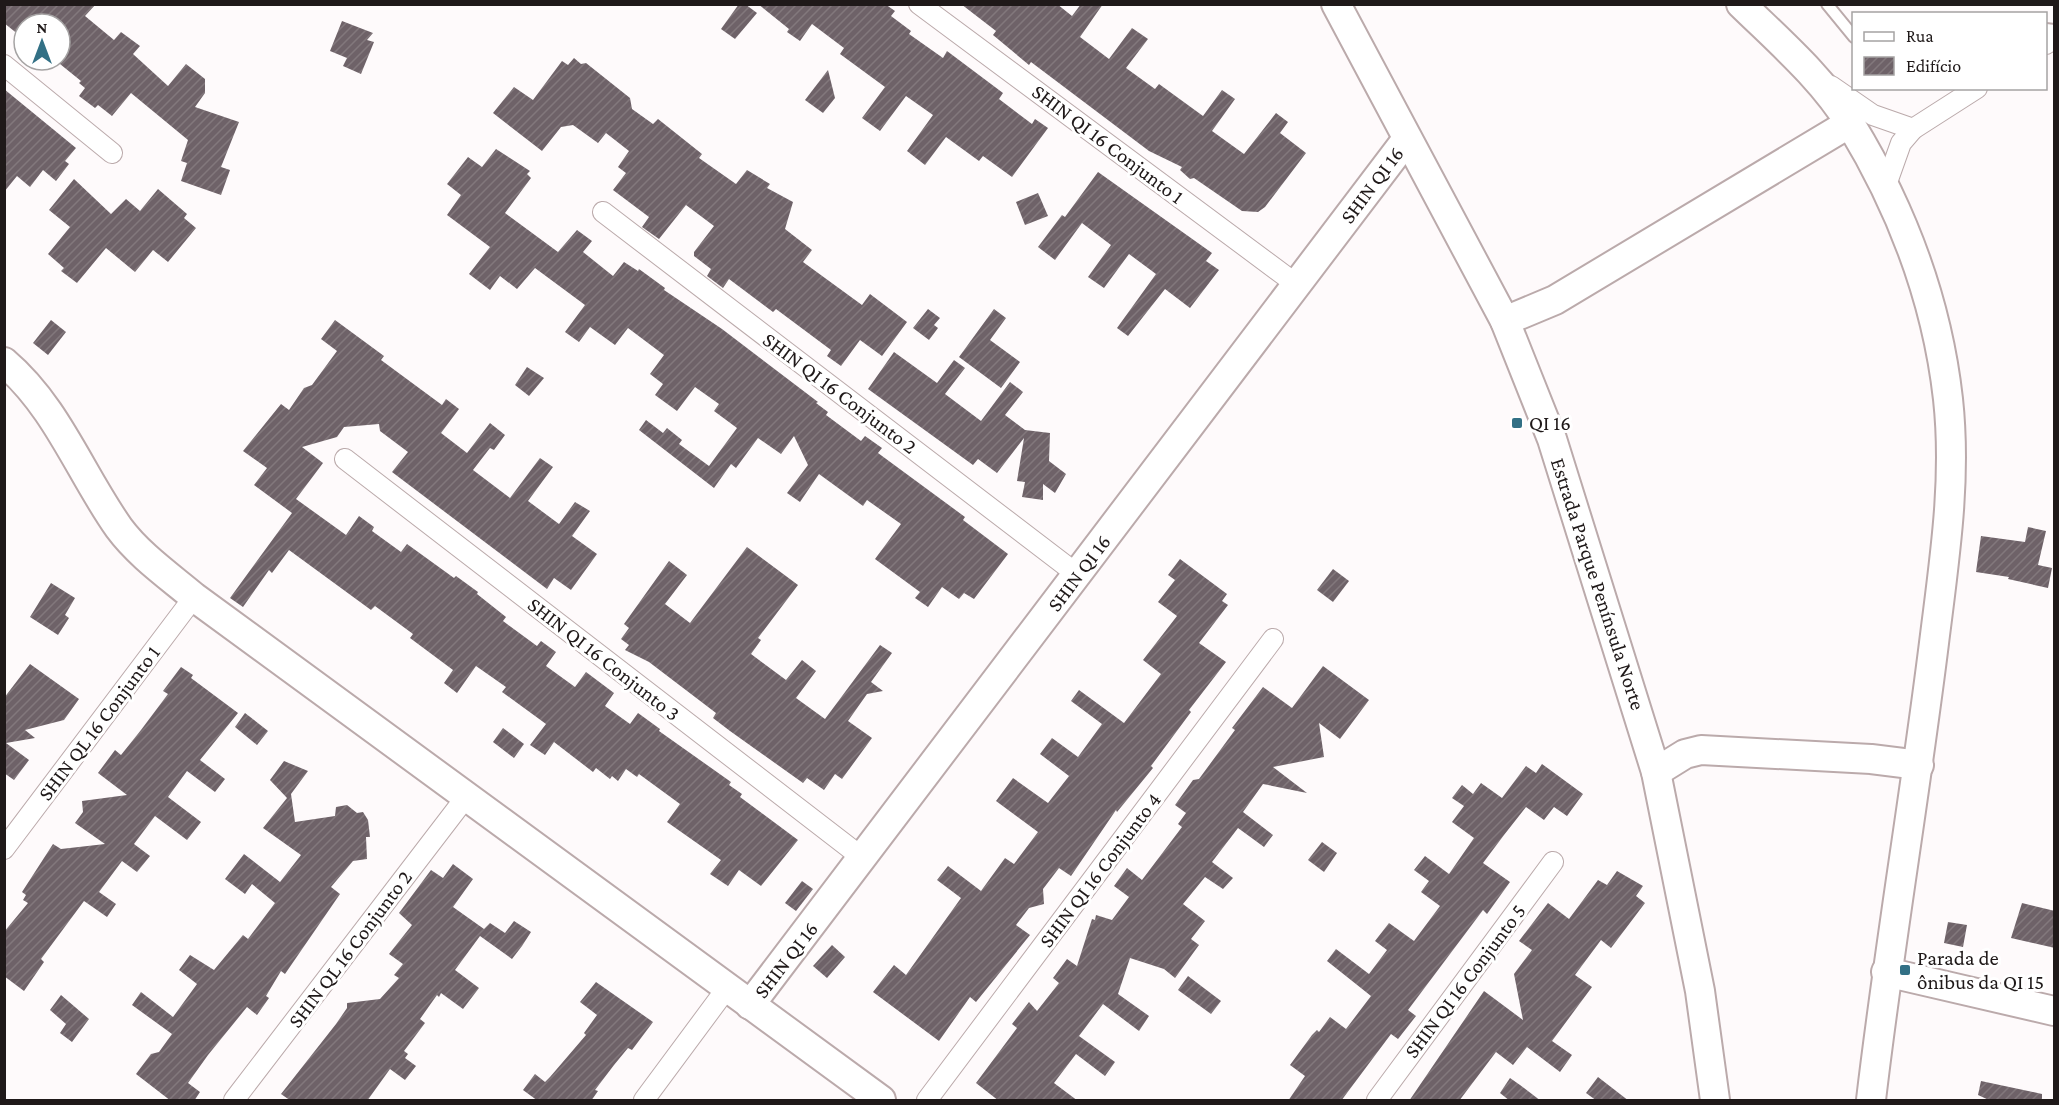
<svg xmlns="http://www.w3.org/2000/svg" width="2059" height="1105" viewBox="0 0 2059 1105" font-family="'Crimson Pro',serif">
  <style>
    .building { fill: url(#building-hatch) }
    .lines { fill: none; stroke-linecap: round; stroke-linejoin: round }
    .lane-casing { stroke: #bbaaab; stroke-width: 14 }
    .street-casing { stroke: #bbaaab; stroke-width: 22 }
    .secondary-casing { stroke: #bbaaab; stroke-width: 32 }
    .lane { stroke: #fff; stroke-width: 10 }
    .street { stroke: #fff; stroke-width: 20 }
    .secondary { stroke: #fff; stroke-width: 28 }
    .poi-dot { fill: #327085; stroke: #fff; stroke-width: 2 }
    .labels { text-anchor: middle; stroke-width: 6; stroke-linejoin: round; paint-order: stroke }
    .street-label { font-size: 21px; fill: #1f1919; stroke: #fff }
    .poi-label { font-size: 21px; fill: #1f1919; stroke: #fff; text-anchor: start }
  </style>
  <defs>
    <pattern id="building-hatch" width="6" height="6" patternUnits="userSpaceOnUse" patternTransform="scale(1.5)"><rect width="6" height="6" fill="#6e6268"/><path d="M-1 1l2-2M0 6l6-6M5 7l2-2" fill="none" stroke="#82787c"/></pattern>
  </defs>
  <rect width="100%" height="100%" fill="#fefafb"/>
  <g class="building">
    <path d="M 4,4 L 96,4 L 85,16 L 114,40 L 121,32 L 140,46 L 133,54 L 168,86 L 186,64 L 205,79 L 205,93 L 195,107 L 239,122 L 221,167 L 230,170 L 221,195 L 181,181 L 187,163 L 181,161 L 188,140 L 131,93 L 112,116 L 98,105 L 95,108 L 79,96 L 85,88 L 79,83 L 81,81 L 60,64 L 60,24 L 24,24 L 24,39 L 4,23 Z"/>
    <path d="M 739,4 L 745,4 L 757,13 L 735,39 L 721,29 Z"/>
    <path d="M 758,4 L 885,4 L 895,11 L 891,16 L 911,31 L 909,34 L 943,58 L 947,51 L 1003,93 L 999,99 L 1032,124 L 1035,119 L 1048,128 L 1012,177 L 983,156 L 979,161 L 946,137 L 925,165 L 907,151 L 933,115 L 906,96 L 880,131 L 862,118 L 885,87 L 840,54 L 844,48 L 812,24 L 800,41 L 787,32 L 789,29 Z"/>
    <path d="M 961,4 L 1057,4 L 1072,16 L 1081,4 L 1103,4 L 1080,37 L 1109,59 L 1132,28 L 1148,39 L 1126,68 L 1155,89 L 1159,84 L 1203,116 L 1222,90 L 1235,99 L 1212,131 L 1244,154 L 1276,113 L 1288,122 L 1280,133 L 1306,153 L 1265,207 L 1258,212 L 1242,211 L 1194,178 L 1190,179 L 1180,170 L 1182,167 L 1149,151 L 1031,62 L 1029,65 L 993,35 L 996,31 Z"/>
    <path d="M 342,21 L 373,33 L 367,40 L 374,42 L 361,74 L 343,66 L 347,58 L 330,51 Z"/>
    <path d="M 574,58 L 581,64 L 586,63 L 630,98 L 632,109 L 653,124 L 658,119 L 702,154 L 699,158 L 736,184 L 747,170 L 770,184 L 767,188 L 793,202 L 785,229 L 812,250 L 803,262 L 862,305 L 870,294 L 907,322 L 882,356 L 860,340 L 841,366 L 827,356 L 831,350 L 776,309 L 773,312 L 729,279 L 723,288 L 707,276 L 711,269 L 694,256 L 694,252 L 714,226 L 686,205 L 659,239 L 642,227 L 649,217 L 613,190 L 626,173 L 618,167 L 629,151 L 606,133 L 598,143 L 573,125 L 561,127 L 542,151 L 493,113 L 514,87 L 533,100 L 562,61 L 568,65 Z"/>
    <path d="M 828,70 L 835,98 L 823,113 L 805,100 Z"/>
    <path d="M 4,89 L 76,148 L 65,161 L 69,164 L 56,181 L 43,170 L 30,187 L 17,176 L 4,192 Z"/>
    <path d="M 496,149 L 530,171 L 527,174 L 531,178 L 505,213 L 558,252 L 577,230 L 592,241 L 583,252 L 613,276 L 624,262 L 638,271 L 639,269 L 665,288 L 664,290 L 722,329 L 818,402 L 816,403 L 828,412 L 826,415 L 861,441 L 865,436 L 882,448 L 878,453 L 965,517 L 963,520 L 1008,554 L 974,599 L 964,593 L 959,599 L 942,587 L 928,607 L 915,598 L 920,592 L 875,559 L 901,524 L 867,500 L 863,506 L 819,474 L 800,502 L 787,493 L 808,465 L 794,436 L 781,454 L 758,438 L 736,468 L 731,464 L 714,488 L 639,430 L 646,420 L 663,433 L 667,428 L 682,440 L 679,444 L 709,466 L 737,428 L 714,411 L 719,404 L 695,387 L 677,411 L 655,395 L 663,384 L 650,374 L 664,355 L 628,328 L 615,345 L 590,327 L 579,342 L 565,332 L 585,305 L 535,268 L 517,289 L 500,276 L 490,290 L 469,274 L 490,247 L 447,215 L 461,195 L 447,184 L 468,157 L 482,167 Z"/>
    <path d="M 1098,172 L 1212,253 L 1206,261 L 1219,270 L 1190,308 L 1165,289 L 1128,336 L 1117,328 L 1156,274 L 1129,254 L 1104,288 L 1088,277 L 1111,245 L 1082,223 L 1055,260 L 1038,247 L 1062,215 L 1065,217 Z"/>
    <path d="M 74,179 L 111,214 L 126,199 L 140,211 L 158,189 L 187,214 L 184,218 L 196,228 L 168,262 L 153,250 L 135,272 L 106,248 L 77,283 L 61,271 L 64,268 L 48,254 L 70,227 L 49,210 Z"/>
    <path d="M 1038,193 L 1048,216 L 1025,225 L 1016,202 Z"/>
    <path d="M 928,309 L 940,318 L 934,325 L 938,328 L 929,340 L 913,328 Z"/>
    <path d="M 994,309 L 1006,318 L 990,340 L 1020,362 L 1001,388 L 959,357 Z"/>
    <path d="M 51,320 L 66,332 L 48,355 L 33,343 Z"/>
    <path d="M 335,320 L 384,356 L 381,360 L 442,405 L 446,399 L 459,409 L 441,433 L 467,453 L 490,423 L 505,435 L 494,450 L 490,448 L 473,470 L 510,498 L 540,458 L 553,467 L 528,501 L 559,524 L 575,502 L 590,511 L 572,536 L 597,554 L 571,590 L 554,578 L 547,589 L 392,472 L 408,452 L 380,431 L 379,424 L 344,427 L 337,437 L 302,447 L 323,463 L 296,499 L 346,535 L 359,516 L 374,527 L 372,531 L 401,552 L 407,544 L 454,578 L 456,576 L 478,592 L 477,594 L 506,617 L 503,621 L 537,646 L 541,641 L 556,652 L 546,666 L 575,687 L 586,672 L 614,693 L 605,706 L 630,724 L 638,713 L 660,729 L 659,731 L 731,782 L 729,785 L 742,794 L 740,797 L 798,840 L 761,886 L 739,870 L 728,886 L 710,874 L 721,860 L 667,822 L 680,804 L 639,774 L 637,777 L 626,769 L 618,781 L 612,776 L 610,779 L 596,768 L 593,772 L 554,742 L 545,755 L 530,745 L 546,724 L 502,692 L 506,687 L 476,666 L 457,693 L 444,683 L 453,670 L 410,638 L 413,634 L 375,606 L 371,610 L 289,550 L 272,573 L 269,570 L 243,607 L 230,598 L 292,513 L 254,485 L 267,468 L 243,451 L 281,404 L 289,410 L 304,388 L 312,385 L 337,351 L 321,339 Z"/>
    <path d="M 894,352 L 937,383 L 954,360 L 965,368 L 945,394 L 981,421 L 1010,382 L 1023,392 L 1005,415 L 1025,430 L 1050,433 L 1049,461 L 1066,474 L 1055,493 L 1043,484 L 1043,500 L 1022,497 L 1025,482 L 1017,481 L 1024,438 L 997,473 L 978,459 L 973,465 L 868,389 Z"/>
    <path d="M 527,367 L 544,378 L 529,396 L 515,385 Z"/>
    <path d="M 2028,527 L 2046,531 L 2038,565 L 2052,568 L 2048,588 L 2008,579 L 2009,577 L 1976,572 L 1981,536 L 2025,542 Z"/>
    <path d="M 747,547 L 798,585 L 758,638 L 761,640 L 751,654 L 786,680 L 802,660 L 816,671 L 796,698 L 825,719 L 880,645 L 892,653 L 871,682 L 883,691 L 867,694 L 848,721 L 872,738 L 842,779 L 835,774 L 824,790 L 807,778 L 803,783 L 730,731 L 713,718 L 716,713 L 649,662 L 625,650 L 629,645 L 621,639 L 629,628 L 624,624 L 669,561 L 687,575 L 665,604 L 690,623 Z"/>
    <path d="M 1180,559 L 1227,594 L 1222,601 L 1228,605 L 1199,643 L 1226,662 L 1189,710 L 1191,712 L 1151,766 L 1153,768 L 1117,812 L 1116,810 L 1071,876 L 1059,868 L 1043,889 L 1044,904 L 1029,908 L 1016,925 L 1030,935 L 976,1002 L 970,997 L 939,1041 L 873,992 L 894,965 L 906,975 L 961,898 L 937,880 L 948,866 L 981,891 L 1005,858 L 1014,864 L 1038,832 L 996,801 L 1013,778 L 1048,803 L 1069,776 L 1040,754 L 1052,738 L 1078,757 L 1102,724 L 1071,701 L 1079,690 L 1124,723 L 1161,674 L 1143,660 L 1177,616 L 1158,602 L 1175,580 L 1168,575 Z"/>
    <path d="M 1333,569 L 1349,581 L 1333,602 L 1317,590 Z"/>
    <path d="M 51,583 L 75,598 L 65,615 L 69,618 L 58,635 L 30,617 Z"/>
    <path d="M 30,664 L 79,699 L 64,720 L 25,730 L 35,738 L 6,743 L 29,760 L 14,780 L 4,773 L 4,698 Z"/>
    <path d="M 1323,666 L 1369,700 L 1340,739 L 1319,723 L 1324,757 L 1273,767 L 1307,793 L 1263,784 L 1243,812 L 1273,835 L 1264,847 L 1238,828 L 1212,862 L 1233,878 L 1223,889 L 1205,877 L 1183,904 L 1205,921 L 1191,939 L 1199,945 L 1175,978 L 1164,969 L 1130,958 L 1118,994 L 1149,1016 L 1139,1031 L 1103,1004 L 1079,1036 L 1115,1062 L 1105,1076 L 1076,1054 L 1054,1083 L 1078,1101 L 999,1101 L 976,1083 L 1017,1028 L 1012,1024 L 1029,1002 L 1037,1011 L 1059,983 L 1053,978 L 1067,959 L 1077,966 L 1092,919 L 1095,920 L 1096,915 L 1112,920 L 1129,897 L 1114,886 L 1127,868 L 1142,880 L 1182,827 L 1178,824 L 1186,813 L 1175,805 L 1193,780 L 1199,779 L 1235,730 L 1232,728 L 1263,687 L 1292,708 Z"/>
    <path d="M 181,667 L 193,675 L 191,678 L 238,713 L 200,760 L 225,779 L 215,792 L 187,771 L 168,797 L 201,822 L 187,840 L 155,816 L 134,844 L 150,856 L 137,872 L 122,861 L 99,892 L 116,904 L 107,917 L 84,901 L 41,959 L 44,962 L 24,991 L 4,976 L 4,932 L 28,903 L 23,900 L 26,895 L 22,892 L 53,844 L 61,849 L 105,844 L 75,823 L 83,812 L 82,801 L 127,795 L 98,773 L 115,750 L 121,755 L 141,730 L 168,694 L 163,691 Z"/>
    <path d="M 245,713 L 268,731 L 257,745 L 235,727 Z"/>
    <path d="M 503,728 L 524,744 L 514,758 L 493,742 Z"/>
    <path d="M 284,761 L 308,771 L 291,794 L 295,822 L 335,816 L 336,807 L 347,805 L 357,813 L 363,812 L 368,820 L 370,837 L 366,837 L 367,859 L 353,861 L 331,887 L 340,894 L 285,974 L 281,971 L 266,996 L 269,998 L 257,1015 L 247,1007 L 208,1055 L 188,1083 L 200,1092 L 194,1101 L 171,1101 L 136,1074 L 151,1054 L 159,1052 L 172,1034 L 132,1005 L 141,992 L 173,1017 L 197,984 L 179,970 L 190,955 L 214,970 L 243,935 L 248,939 L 275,903 L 252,884 L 245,894 L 225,879 L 244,854 L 280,882 L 301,855 L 263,828 L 287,798 L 270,780 Z"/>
    <path d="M 1542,764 L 1583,794 L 1567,816 L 1554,807 L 1544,820 L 1526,807 L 1504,835 L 1483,863 L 1510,882 L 1487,914 L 1483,910 L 1408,1010 L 1416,1016 L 1398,1039 L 1391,1034 L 1341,1101 L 1288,1101 L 1305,1076 L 1290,1065 L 1312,1035 L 1317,1030 L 1319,1032 L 1330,1017 L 1346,1029 L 1371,996 L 1327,961 L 1336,949 L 1369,974 L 1387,950 L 1375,941 L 1389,923 L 1414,941 L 1440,906 L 1421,892 L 1429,881 L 1414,870 L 1425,856 L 1449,874 L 1474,838 L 1452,822 L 1464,806 L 1452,798 L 1462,785 L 1473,794 L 1481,783 L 1502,798 L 1526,766 L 1536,773 Z"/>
    <path d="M 1322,842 L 1337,853 L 1324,872 L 1308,860 Z"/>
    <path d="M 453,864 L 473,879 L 453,907 L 484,929 L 490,923 L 505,933 L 514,921 L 531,932 L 522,946 L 512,959 L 480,936 L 455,970 L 479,988 L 463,1009 L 441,993 L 439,997 L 437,995 L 420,1019 L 425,1023 L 404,1051 L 408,1054 L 405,1058 L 416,1066 L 405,1080 L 390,1069 L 367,1101 L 291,1101 L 281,1094 L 336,1024 L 347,1008 L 347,1003 L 380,999 L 399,978 L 394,975 L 403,964 L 389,954 L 412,925 L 399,913 L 431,870 L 443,878 Z"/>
    <path d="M 1617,871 L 1643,886 L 1636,896 L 1645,903 L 1611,948 L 1601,940 L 1575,975 L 1592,987 L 1552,1041 L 1572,1055 L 1560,1072 L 1527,1047 L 1513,1065 L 1496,1052 L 1459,1101 L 1409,1101 L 1484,991 L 1523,1020 L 1514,974 L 1532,950 L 1519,941 L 1548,903 L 1569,919 L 1598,880 L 1607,885 Z"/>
    <path d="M 802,881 L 813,889 L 796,911 L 785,903 Z"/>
    <path d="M 2022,903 L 2055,911 L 2055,948 L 2011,938 Z"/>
    <path d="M 1948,922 L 1967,925 L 1963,947 L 1944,943 Z"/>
    <path d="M 832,945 L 845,957 L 827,978 L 813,966 Z"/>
    <path d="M 1188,976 L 1221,1001 L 1211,1014 L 1178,990 Z"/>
    <path d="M 596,982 L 653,1022 L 632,1050 L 628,1048 L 614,1065 L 595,1090 L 598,1091 L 591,1101 L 538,1101 L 523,1090 L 535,1074 L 545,1082 L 550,1077 L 586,1035 L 584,1033 L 597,1015 L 580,1002 Z"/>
    <path d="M 61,995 L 89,1019 L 72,1042 L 60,1033 L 66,1024 L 50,1010 Z"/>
    <path d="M 1598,1077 L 1629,1101 L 1597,1101 L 1586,1093 Z"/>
    <path d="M 1510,1078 L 1520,1085 L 1541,1101 L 1510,1101 L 1500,1093 Z"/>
    <path d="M 1981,1081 L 2042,1094 L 2042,1101 L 1991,1101 L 1978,1095 Z"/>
  </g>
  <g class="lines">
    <defs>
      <g id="lane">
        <path d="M 1827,4 L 1854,37"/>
        <path d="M 2046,29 L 2054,30"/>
      </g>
      <g id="street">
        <path d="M 919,4 L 1296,284"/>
        <path d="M 2046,44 L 2054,38"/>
        <path d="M 4,65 L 112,153"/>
        <path d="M 1831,86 L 1873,115 L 1913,129"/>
        <path d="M 1885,188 L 1901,143 L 1913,129 L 1977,88"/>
        <path d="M 603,212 L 1078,575"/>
        <path d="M 345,459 L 864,859"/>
        <path d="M 4,849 L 194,597"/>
        <path d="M 234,1100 L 466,797"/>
        <path d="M 644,1100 L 727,988"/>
        <path d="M 927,1100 L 1273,639"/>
        <path d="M 1377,1100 L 1553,862"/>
      </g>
      <g id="secondary">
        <path d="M 1336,4 L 1505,321 L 1552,439 L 1656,772 L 1700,991 L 1715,1100"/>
        <path d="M 1741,4 C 1780,42 1823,79 1851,125 C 1902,209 1937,301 1948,399 C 1957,481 1944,562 1934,643 C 1915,796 1889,947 1871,1100"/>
        <path d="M 1505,321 L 1555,300 L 1850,123"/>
        <path d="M 4,362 C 57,407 80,473 119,528 C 139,555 169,576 194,597 L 881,1100"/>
        <path d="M 1656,772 L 1685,754 L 1701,750 L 1871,759 L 1919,765"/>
        <path d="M 1886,972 L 2054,1011"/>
        <path d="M 750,1005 L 1407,139"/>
      </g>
    </defs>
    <use href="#lane" class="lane-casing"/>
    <use href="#street" class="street-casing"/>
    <use href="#secondary" class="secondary-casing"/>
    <use href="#lane" class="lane"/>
    <use href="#street" class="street"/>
    <use href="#secondary" class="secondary"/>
  </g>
  <g class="poi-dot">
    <rect x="1511" y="417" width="12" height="12" rx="3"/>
    <rect x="1899" y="964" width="12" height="12" rx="3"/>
  </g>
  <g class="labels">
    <g class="street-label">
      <text transform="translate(1108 144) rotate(37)" y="7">SHIN QI 16 Conjunto 1</text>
      <text transform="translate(1372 185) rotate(-53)" y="7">SHIN QI 16</text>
      <text transform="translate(840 393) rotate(37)" y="7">SHIN QI 16 Conjunto 2</text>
      <text transform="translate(1079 573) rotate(-53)" y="7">SHIN QI 16</text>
      <text transform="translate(1598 584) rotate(72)" y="7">Estrada Parque Península Norte</text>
      <text transform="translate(604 659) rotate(38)" y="7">SHIN QI 16 Conjunto 3</text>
      <text transform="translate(99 723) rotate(-53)" y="7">SHIN QL 16 Conjunto 1</text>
      <text transform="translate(1100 870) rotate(-53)" y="7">SHIN QI 16 Conjunto 4</text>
      <text transform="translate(350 949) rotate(-53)" y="7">SHIN QL 16 Conjunto 2</text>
      <text transform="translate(786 960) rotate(-52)" y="7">SHIN QI 16</text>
      <text transform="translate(1465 981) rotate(-53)" y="7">SHIN QI 16 Conjunto 5</text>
    </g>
    <g class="poi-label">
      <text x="1529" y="430">QI 16</text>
      <text x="1917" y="965">Parada de<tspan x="1917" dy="24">ônibus da QI 15</tspan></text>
    </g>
  </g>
  <rect width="2059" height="1105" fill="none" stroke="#1f1919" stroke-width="12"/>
  <rect x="1852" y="12" width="195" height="78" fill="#ffffff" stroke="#a5a3a3" stroke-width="1.5"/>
  <rect x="1864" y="32" width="30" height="9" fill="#ffffff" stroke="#a5a3a3" stroke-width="1.5"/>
  <text x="1906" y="42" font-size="18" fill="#1f1919">Rua</text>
  <rect x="1864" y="57" width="30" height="18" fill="url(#building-hatch)" stroke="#a5a3a3" stroke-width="1.5"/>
  <text x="1906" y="72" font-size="18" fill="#1f1919">Edifício</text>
  <g transform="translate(42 42)"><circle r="28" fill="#ffffff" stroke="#a5a3a3" stroke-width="1.5"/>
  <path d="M0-4.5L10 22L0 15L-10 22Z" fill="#327085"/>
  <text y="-9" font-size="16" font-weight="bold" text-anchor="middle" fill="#1f1919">N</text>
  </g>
</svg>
